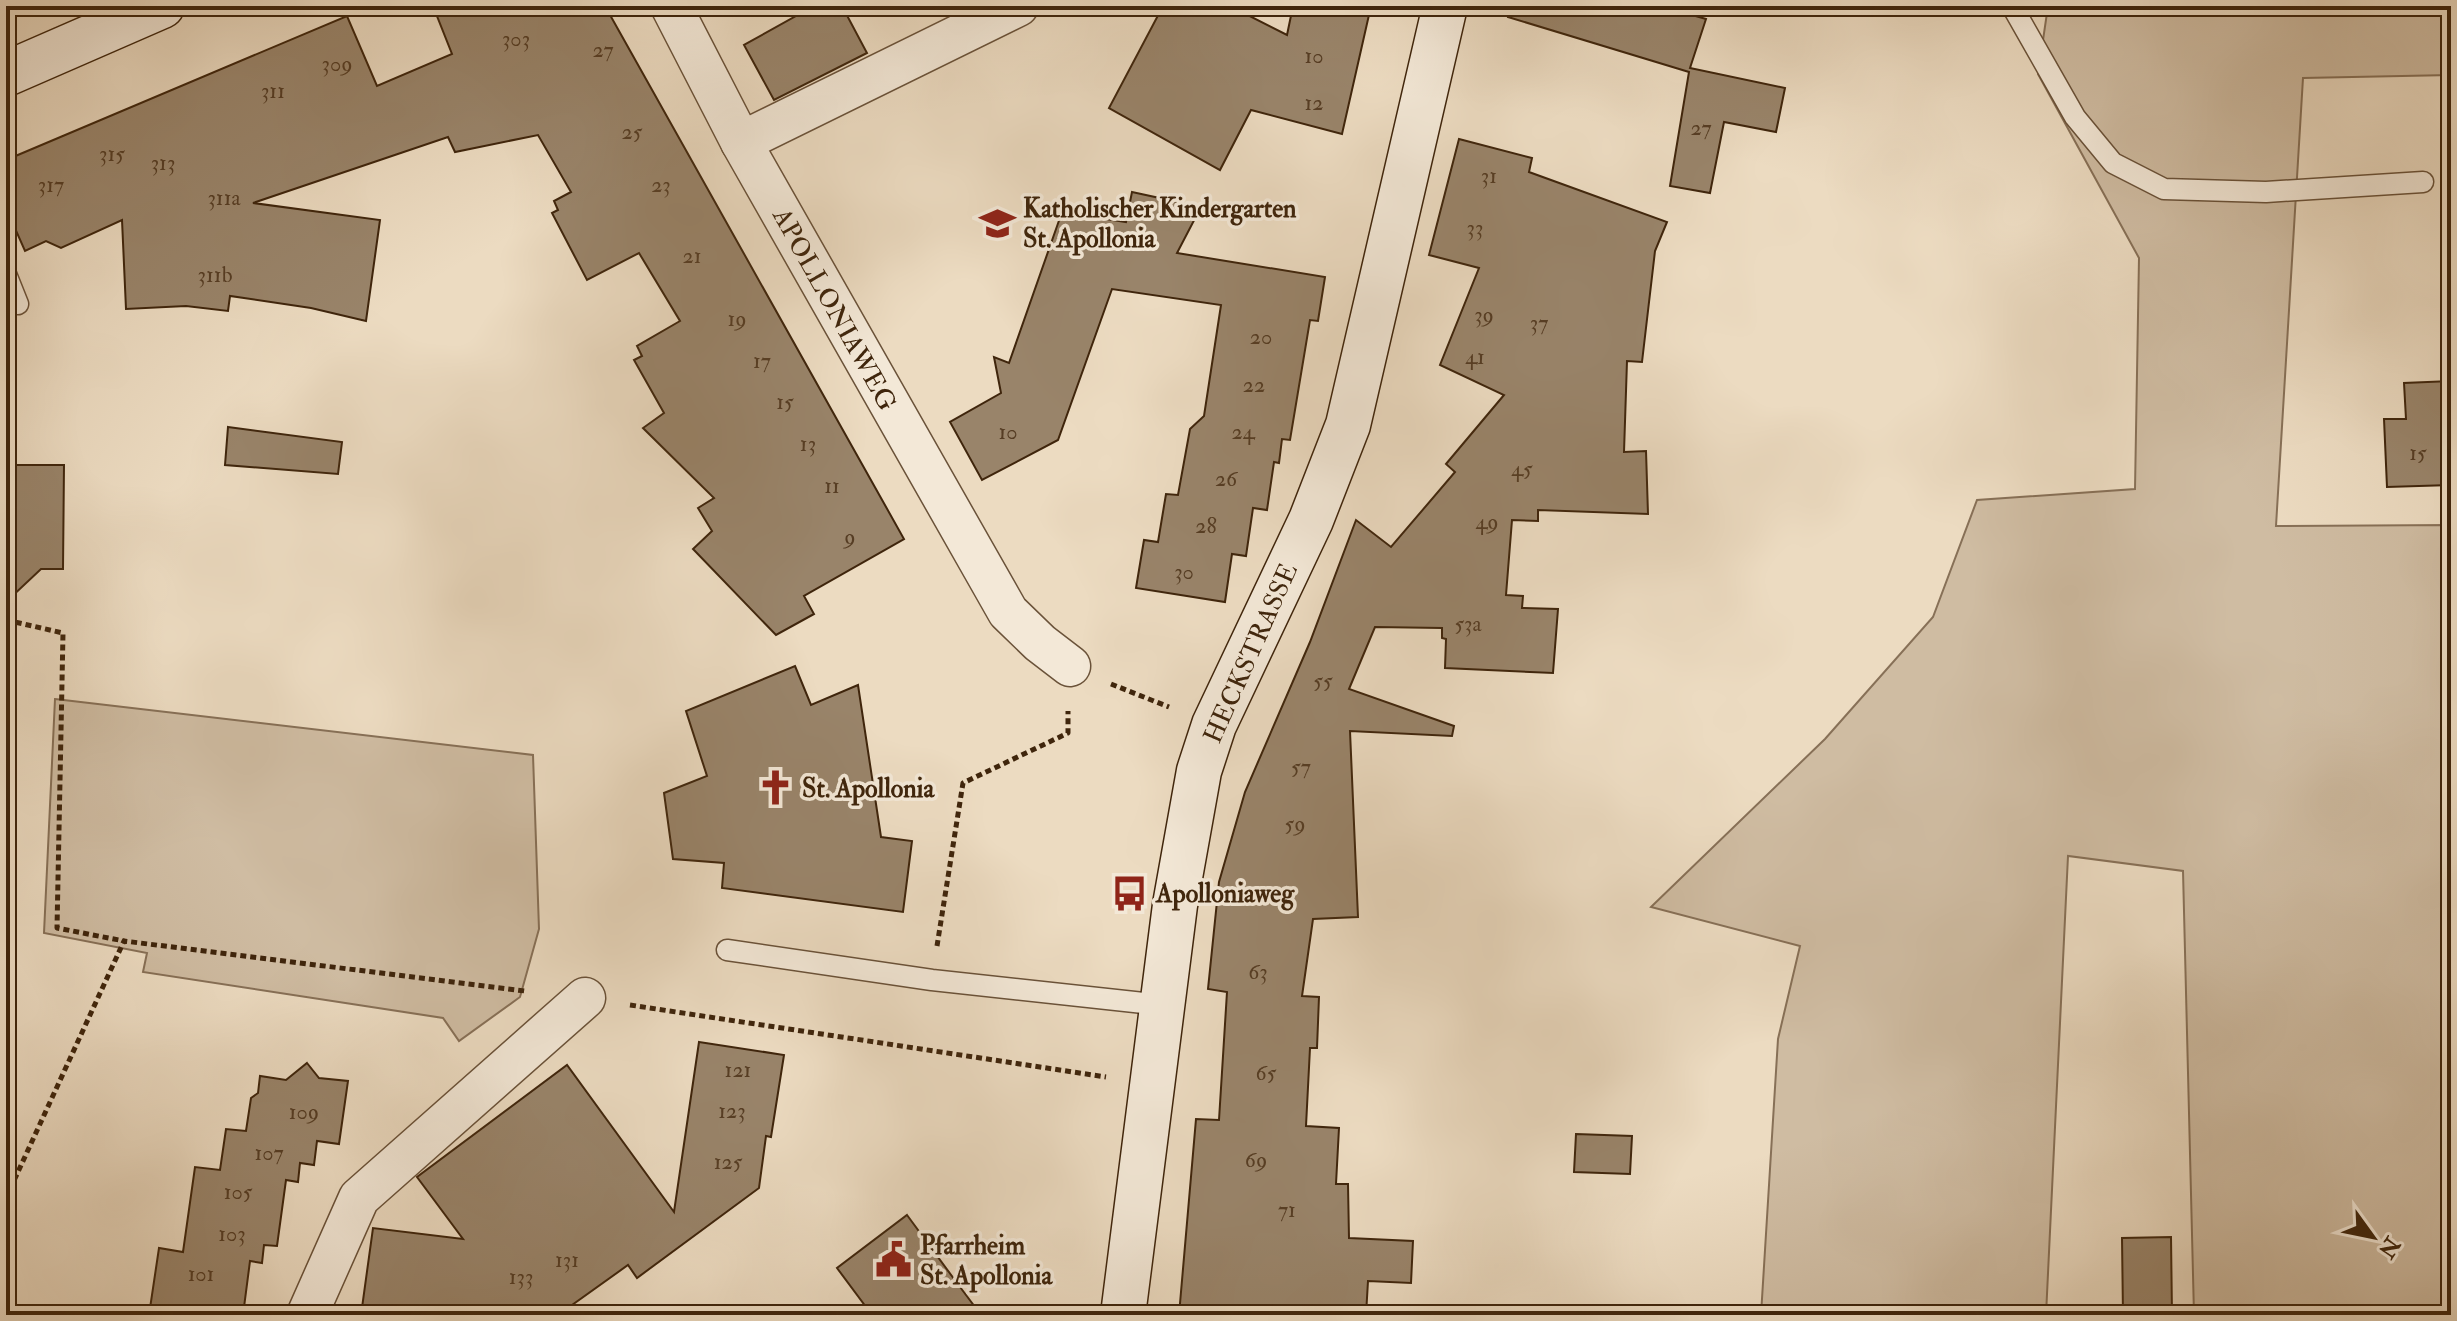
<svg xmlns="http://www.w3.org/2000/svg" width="2457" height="1321" viewBox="0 0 2457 1321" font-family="'IM FELL Double Pica',serif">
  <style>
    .green { fill: #cfbca2; stroke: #877057; stroke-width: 2 }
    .building { fill: #99846a; stroke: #3f250c; stroke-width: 2 }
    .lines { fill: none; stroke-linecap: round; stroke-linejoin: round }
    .service-casing { stroke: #6a5239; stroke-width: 23 }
    .minor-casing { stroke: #6a5239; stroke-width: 43 }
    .secondary-casing { stroke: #3f250c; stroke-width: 47 }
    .path { stroke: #3f250c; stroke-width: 5; stroke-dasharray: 6 4; stroke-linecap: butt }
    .service { stroke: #f3e8d7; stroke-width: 20 }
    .minor { stroke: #f3e8d7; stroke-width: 40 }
    .secondary { stroke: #f3e8d7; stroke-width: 44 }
    .labels { text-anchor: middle; stroke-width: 7; stroke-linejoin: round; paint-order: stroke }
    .number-label { font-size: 22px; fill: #563d24 }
    .poi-label { font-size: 26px; font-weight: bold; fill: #3f250c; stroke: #f3e8d7; text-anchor: start }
    .street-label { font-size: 26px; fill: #3f250c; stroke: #f3e8d7 }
  </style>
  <rect width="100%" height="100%" fill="#ecdbc1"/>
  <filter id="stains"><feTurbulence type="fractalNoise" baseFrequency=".0025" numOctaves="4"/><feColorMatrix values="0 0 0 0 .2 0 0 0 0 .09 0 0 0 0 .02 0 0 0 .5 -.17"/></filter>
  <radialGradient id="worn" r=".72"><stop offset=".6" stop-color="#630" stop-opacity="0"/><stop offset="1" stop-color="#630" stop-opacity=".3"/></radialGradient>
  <g class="green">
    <path d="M 2048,6 L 2451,6 L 2451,75 L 2303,78 L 2276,526 L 2451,525 L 2451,1315 L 2194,1315 L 2183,871 L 2068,856 L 2046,1315 L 1761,1315 L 1778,1039 L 1800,946 L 1651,907 L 1825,739 L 1933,617 L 1977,500 L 2135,489 L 2139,258 L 2038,74 Z"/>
    <path d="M 55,699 L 533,755 L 539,929 L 520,997 L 459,1041 L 443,1018 L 143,972 L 147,953 L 44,933 Z"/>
  </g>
  <g class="building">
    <path d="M 433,6 L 605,6 L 904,539 L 804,596 L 814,614 L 776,635 L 693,549 L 712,531 L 698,508 L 714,498 L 643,428 L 664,413 L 634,360 L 642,356 L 637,346 L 680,321 L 639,253 L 587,280 L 552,213 L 558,210 L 554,201 L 571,192 L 538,135 L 455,152 L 448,137 L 253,203 L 380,220 L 366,321 L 311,308 L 230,296 L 228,311 L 186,306 L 126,309 L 122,220 L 61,248 L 46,241 L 25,251 L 6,208 L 6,160 L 347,16 L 377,86 L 452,54 Z"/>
    <path d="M 814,6 L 842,6 L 867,53 L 774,100 L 744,45 Z"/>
    <path d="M 1163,6 L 1230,6 L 1287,35 L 1293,6 L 1371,6 L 1342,134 L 1251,110 L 1220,170 L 1109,108 Z"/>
    <path d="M 1510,6 L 1661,6 L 1706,19 L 1690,68 L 1785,88 L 1776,132 L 1724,122 L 1710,193 L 1670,186 L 1689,72 L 1508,17 Z"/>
    <path d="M 1459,139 L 1532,158 L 1529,172 L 1667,222 L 1655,251 L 1642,362 L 1627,361 L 1624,452 L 1646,451 L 1648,514 L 1538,510 L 1538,521 L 1512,520 L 1506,595 L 1523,596 L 1522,608 L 1558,609 L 1553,673 L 1445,668 L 1446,639 L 1442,638 L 1442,628 L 1375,627 L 1349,689 L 1454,726 L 1452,736 L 1350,731 L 1358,917 L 1313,919 L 1302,996 L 1319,997 L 1317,1048 L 1310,1048 L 1306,1126 L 1339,1128 L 1336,1184 L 1348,1184 L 1349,1238 L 1413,1241 L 1411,1283 L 1368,1281 L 1366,1315 L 1179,1315 L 1196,1119 L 1219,1120 L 1227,992 L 1208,989 L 1219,882 L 1245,792 L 1310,642 L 1356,520 L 1391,547 L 1455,472 L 1446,464 L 1504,395 L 1440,365 L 1479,268 L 1429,255 Z"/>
    <path d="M 1132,192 L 1201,207 L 1177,253 L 1325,277 L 1318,321 L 1310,320 L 1290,440 L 1282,439 L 1279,463 L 1274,462 L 1267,510 L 1253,508 L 1246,556 L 1232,554 L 1225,602 L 1136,588 L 1144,540 L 1158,542 L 1166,494 L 1178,495 L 1190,429 L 1204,416 L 1221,305 L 1112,289 L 1058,440 L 982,480 L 950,422 L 1001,393 L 994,357 L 1009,363 L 1062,212 L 1126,222 Z"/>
    <path d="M 2451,381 L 2451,485 L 2387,487 L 2384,419 L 2406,419 L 2404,383 Z"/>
    <path d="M 228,427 L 342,442 L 338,474 L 225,465 Z"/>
    <path d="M 6,465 L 64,465 L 63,569 L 41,569 L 6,602 Z"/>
    <path d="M 795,666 L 811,705 L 858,685 L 881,837 L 912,841 L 903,912 L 722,888 L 724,863 L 673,859 L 664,793 L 707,776 L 686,711 Z"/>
    <path d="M 699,1042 L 784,1055 L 771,1137 L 766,1136 L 759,1188 L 637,1278 L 628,1265 L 558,1315 L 361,1315 L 373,1228 L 463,1239 L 417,1177 L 567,1065 L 674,1212 Z"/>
    <path d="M 307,1063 L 319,1078 L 348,1081 L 339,1144 L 317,1141 L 314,1165 L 300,1163 L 298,1182 L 286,1180 L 277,1246 L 264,1245 L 262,1263 L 250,1261 L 243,1315 L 149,1315 L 159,1248 L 183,1252 L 195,1167 L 220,1170 L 226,1129 L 246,1131 L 251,1098 L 258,1093 L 260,1076 L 286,1080 Z"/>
    <path d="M 1576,1134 L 1632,1136 L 1630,1174 L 1574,1172 Z"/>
    <path d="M 907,1215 L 957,1283 L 981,1315 L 872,1315 L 837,1268 Z"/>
    <path d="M 2171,1237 L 2172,1315 L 2123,1315 L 2122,1238 Z"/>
  </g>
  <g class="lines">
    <defs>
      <g id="service">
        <path d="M 2012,6 L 2075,117 L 2113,163 L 2164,189 L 2266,192 L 2423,182"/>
        <path d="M 6,274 L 18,304"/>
        <path d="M 727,950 L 932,980 L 1162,1005"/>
      </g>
      <g id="minor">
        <path d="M 671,6 L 741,142 L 1008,612 L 1040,643 L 1070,666"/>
        <path d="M 741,142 L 1018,6"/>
        <path d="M 307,1315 L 359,1198 L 585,998"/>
      </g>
      <g id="secondary">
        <path d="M 6,74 L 162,6"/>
        <path d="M 1123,1315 L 1175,905 L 1199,771 L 1214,725 L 1311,520 L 1348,425 L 1445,6"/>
      </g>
    </defs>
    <use href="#service" class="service-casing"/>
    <use href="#minor" class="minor-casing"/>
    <use href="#secondary" class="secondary-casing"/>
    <g class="path">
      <path d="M 6,620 L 63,633 L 57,928 L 124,941"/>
      <path d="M 1111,684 L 1169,707"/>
      <path d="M 937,946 L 963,783 L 1068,733 L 1068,711"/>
      <path d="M 630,1005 L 1106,1077"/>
      <path d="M 6,1198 L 124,941 L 525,991"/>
    </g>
    <use href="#service" class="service"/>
    <use href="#minor" class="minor"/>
    <use href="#secondary" class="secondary"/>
  </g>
  <defs>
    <symbol id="school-bare" viewBox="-9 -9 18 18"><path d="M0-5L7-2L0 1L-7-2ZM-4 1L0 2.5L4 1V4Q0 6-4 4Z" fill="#8f2418" stroke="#f3e8d7" stroke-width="2.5" paint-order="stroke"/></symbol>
    <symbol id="church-bare" viewBox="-9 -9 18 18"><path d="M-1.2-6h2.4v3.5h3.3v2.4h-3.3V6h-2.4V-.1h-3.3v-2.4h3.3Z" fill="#8f2418" stroke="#f3e8d7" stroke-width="2.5" paint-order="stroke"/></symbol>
    <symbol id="bus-bare" viewBox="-9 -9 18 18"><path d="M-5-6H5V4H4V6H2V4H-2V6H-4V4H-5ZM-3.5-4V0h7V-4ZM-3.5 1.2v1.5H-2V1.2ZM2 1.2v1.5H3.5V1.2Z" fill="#8f2418" stroke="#f3e8d7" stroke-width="2.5" paint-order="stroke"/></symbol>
    <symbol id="civic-bare" viewBox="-9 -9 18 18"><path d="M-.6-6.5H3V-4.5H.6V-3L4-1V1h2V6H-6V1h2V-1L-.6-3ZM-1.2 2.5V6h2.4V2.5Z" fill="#8f2418" stroke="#f3e8d7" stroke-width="2.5" paint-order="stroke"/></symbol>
  </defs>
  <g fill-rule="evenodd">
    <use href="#school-bare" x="972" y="198" width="51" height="51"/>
    <use href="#church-bare" x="750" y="762" width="51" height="51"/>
    <use href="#bus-bare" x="1104" y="868" width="51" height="51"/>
    <use href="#civic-bare" x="868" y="1234" width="51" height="51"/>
  </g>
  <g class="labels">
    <g class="number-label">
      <text x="516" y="46">303</text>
      <text x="603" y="57">27</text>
      <text x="1314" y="63">10</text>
      <text x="337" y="71">309</text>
      <text x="273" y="98">311</text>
      <text x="1314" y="110">12</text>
      <text x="1701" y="135">27</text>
      <text x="632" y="139">25</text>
      <text x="112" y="161">315</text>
      <text x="163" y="170">313</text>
      <text x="1489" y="183">31</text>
      <text x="51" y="192">317</text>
      <text x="661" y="192">23</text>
      <text x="224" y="205">311a</text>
      <text x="1475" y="235">33</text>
      <text x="692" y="263">21</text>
      <text x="215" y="282">311b</text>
      <text x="1484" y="322">39</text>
      <text x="737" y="326">19</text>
      <text x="1539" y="330">37</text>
      <text x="1261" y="344">20</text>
      <text x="1475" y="364">41</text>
      <text x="762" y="368">17</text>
      <text x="1254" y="392">22</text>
      <text x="785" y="409">15</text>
      <text x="1008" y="439">10</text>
      <text x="1243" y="439">24</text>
      <text x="808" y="451">13</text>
      <text x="2418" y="460">15</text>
      <text x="1522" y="476">45</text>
      <text x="1226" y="486">26</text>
      <text x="832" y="493">11</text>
      <text x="1487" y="529">49</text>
      <text x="1206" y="533">28</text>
      <text x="850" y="544">9</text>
      <text x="1184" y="579">30</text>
      <text x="1468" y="631">53a</text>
      <text x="1323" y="688">55</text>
      <text x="1301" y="774">57</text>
      <text x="1295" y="831">59</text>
      <text x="1258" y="979">63</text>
      <text x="738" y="1077">121</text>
      <text x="1266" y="1080">65</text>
      <text x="732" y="1118">123</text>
      <text x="304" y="1119">109</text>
      <text x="269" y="1160">107</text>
      <text x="1256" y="1167">69</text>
      <text x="728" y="1169">125</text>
      <text x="238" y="1199">105</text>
      <text x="1287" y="1217">71</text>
      <text x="232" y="1241">103</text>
      <text x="567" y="1267">131</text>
      <text x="201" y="1281">101</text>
      <text x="521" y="1284">133</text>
    </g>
    <g class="poi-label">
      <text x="1023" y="217">Katholischer Kindergarten<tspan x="1023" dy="30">St. Apollonia</tspan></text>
      <text x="802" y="797">St. Apollonia</text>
      <text x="1156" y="902">Apolloniaweg</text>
      <text x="920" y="1254">Pfarrheim<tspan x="920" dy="30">St. Apollonia</tspan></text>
    </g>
    <g class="street-label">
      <text transform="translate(835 309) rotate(61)" y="9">APOLLONIAWEG</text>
      <text transform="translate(1250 653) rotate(-66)" y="9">HECKSTRASSE</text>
    </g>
  </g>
  <rect width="2457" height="1321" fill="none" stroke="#ecdbc1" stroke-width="32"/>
  <rect x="8" y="8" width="2441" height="1305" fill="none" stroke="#3f250c" stroke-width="4"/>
  <rect x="16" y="16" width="2425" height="1289" fill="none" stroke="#3f250c" stroke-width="2"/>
  <g transform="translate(2373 1237) rotate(123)" stroke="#f3e8d7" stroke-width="6" paint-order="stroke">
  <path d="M0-6L14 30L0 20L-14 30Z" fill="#3f250c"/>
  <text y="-12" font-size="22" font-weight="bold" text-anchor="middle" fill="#3f250c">N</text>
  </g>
  <rect width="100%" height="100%" filter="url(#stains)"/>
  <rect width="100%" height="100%" fill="url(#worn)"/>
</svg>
